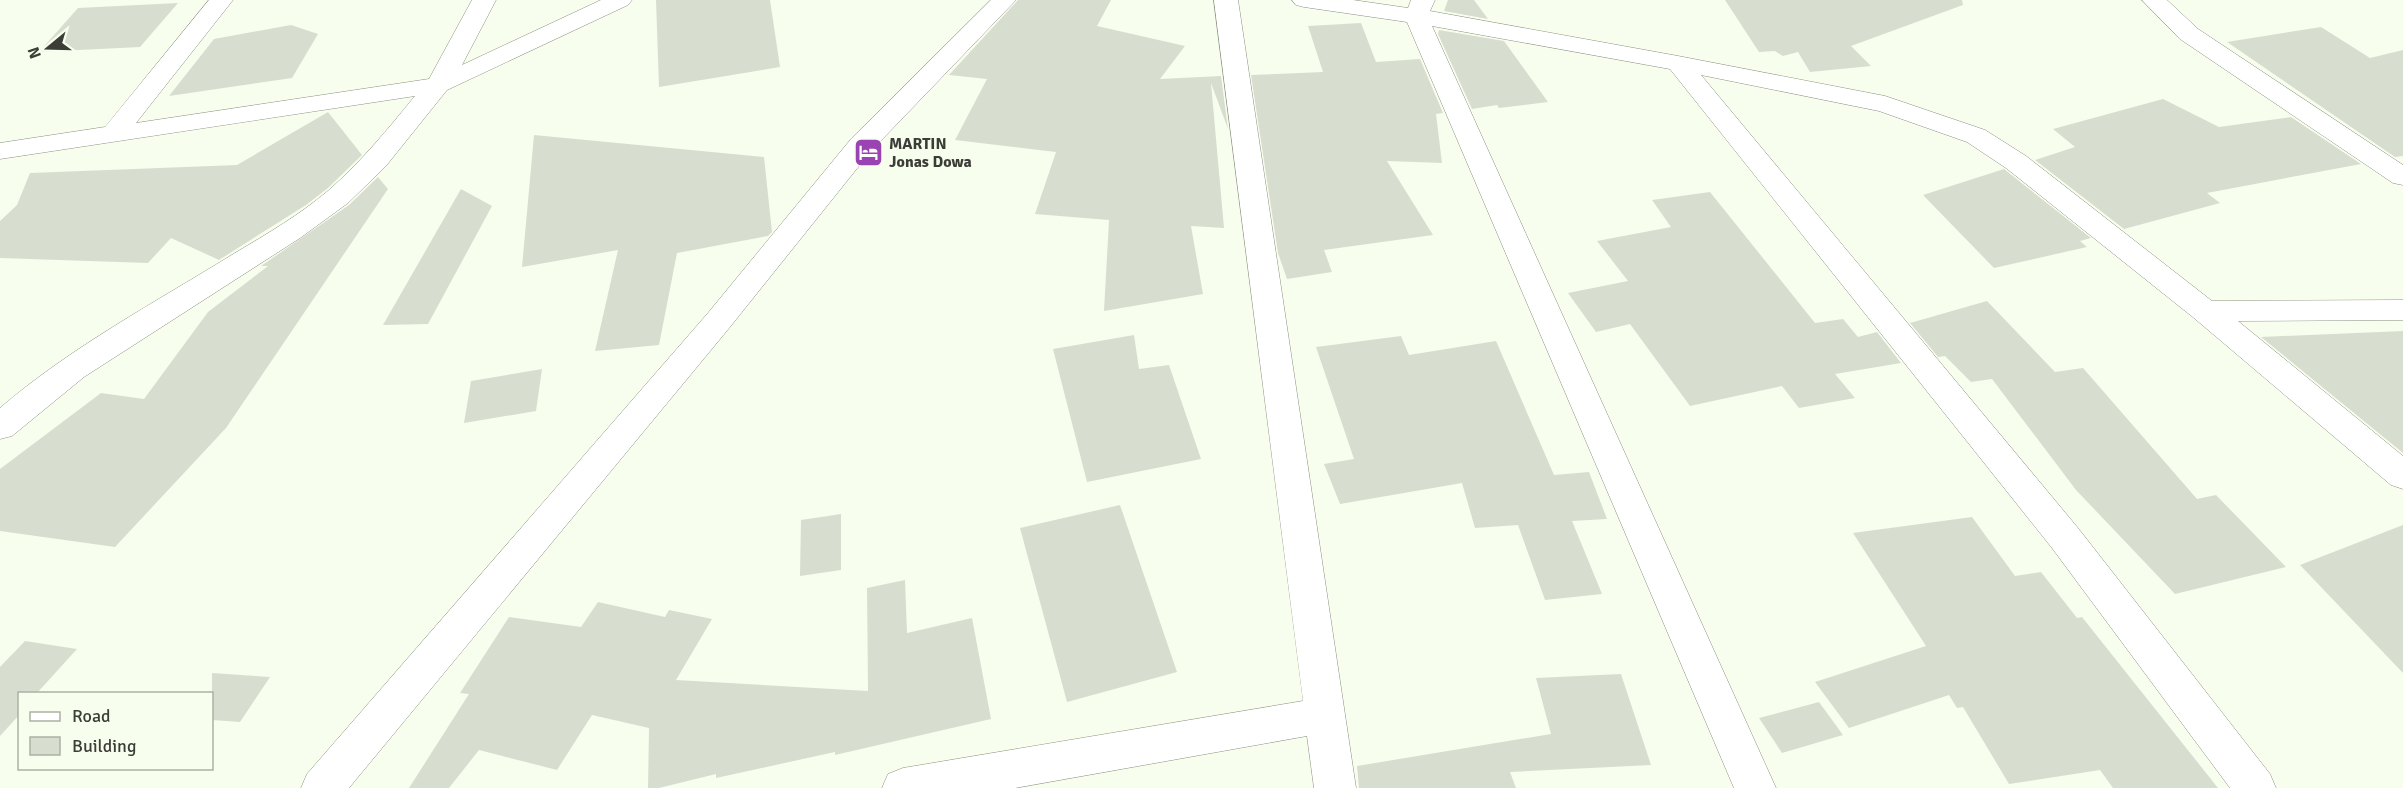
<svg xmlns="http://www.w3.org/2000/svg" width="2403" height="788" viewBox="0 0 2403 788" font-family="Signika,sans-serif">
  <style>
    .building { fill: #d8decf }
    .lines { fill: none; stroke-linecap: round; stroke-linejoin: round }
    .street-casing { stroke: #898f81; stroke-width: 1 }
    .street { fill: #fff; fill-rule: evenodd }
    .labels { text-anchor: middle; stroke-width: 4.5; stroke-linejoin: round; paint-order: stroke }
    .poi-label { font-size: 16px; font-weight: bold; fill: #3b3d37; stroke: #f8feee; text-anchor: start }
  </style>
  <rect width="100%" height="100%" fill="#f8feee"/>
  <g class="building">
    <path d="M 656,0 L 770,0 L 780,67 L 659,87 Z"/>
    <path d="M 1018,0 L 1111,0 L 1097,26 L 1185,46 L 1160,79 L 1221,76 L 1228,129 L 1211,83 L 1224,228 L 1191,226 L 1203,294 L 1104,311 L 1109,220 L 1035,214 L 1056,152 L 955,140 L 987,79 L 949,75 Z"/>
    <path d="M 1448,0 L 1474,0 L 1488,19 L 1444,11 Z"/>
    <path d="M 1725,0 L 1962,0 L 1963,5 L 1851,46 L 1871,66 L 1810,72 L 1798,52 L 1783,56 L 1775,51 L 1759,52 Z"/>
    <path d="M 178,3 L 140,47 L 39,52 L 78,8 Z"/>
    <path d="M 1361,23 L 1376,62 L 1420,59 L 1443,113 L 1436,114 L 1442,163 L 1387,161 L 1433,235 L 1324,250 L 1332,272 L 1287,279 L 1278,253 L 1251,75 L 1323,72 L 1308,26 Z"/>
    <path d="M 291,25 L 318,34 L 292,78 L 169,96 L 214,39 Z"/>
    <path d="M 2321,27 L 2370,58 L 2403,50 L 2403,156 L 2395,157 L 2227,42 Z"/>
    <path d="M 1439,30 L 1504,41 L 1548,102 L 1499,108 L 1497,105 L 1472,109 L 1438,34 Z"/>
    <path d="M 2163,99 L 2219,127 L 2291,117 L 2361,164 L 2207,193 L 2220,203 L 2124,229 L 2035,160 L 2075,147 L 2053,129 Z"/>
    <path d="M 328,112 L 362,155 L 328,188 L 306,205 L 219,260 L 171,238 L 148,263 L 0,258 L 0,221 L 17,205 L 30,173 L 237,165 Z"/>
    <path d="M 534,135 L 764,157 L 772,232 L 768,236 L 677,253 L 659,345 L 595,351 L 618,250 L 522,267 Z"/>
    <path d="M 2004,169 L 2091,238 L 2080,241 L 2087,247 L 1994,268 L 1923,195 Z"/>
    <path d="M 378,177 L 388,189 L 226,428 L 115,547 L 0,531 L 0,469 L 101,393 L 144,399 L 208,312 L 268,266 L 261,266 L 349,205 Z"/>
    <path d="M 461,189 L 492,206 L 428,324 L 383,325 Z"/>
    <path d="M 1710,192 L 1815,323 L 1843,319 L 1858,337 L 1877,332 L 1901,363 L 1835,374 L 1855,398 L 1799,408 L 1782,386 L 1690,406 L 1630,324 L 1596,332 L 1568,293 L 1628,281 L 1597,241 L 1671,227 L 1652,200 Z"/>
    <path d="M 1987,301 L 2055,372 L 2083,368 L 2197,499 L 2216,495 L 2286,567 L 2175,594 L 2076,490 L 1992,379 L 1971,382 L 1945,356 L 1938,357 L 1910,323 Z"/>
    <path d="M 2403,331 L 2403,453 L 2261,337 Z"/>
    <path d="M 1134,335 L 1139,369 L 1169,365 L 1201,459 L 1087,482 L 1053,349 Z"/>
    <path d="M 1401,336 L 1409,355 L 1496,341 L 1554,475 L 1589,472 L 1607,519 L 1572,521 L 1602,594 L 1545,600 L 1518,525 L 1475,528 L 1462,483 L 1340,504 L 1324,464 L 1354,459 L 1316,347 Z"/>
    <path d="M 542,369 L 536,411 L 464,423 L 471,381 Z"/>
    <path d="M 1120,505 L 1177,672 L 1067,702 L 1020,528 Z"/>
    <path d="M 841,514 L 841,570 L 800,576 L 801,520 Z"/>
    <path d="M 1972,517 L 2015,576 L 2041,572 L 2077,618 L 2082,617 L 2218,788 L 2113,788 L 2100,770 L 2009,784 L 1963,707 L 1957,708 L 1949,695 L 1849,728 L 1815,682 L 1926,646 L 1853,533 Z"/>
    <path d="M 2403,525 L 2403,673 L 2300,565 Z"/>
    <path d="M 905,580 L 907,633 L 972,618 L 991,719 L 835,755 L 835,752 L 716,778 L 716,774 L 659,788 L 648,788 L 649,728 L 592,715 L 557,770 L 479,750 L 449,788 L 409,788 L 469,694 L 460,693 L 509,617 L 581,627 L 598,602 L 665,617 L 669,610 L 712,619 L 676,680 L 868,691 L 867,588 Z"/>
    <path d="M 25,641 L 77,649 L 37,693 L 20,693 L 20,714 L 0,736 L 0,667 Z"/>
    <path d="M 212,673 L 270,677 L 240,722 L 212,720 Z"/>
    <path d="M 1621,674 L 1651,765 L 1510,772 L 1516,788 L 1359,788 L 1357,766 L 1551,734 L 1536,678 Z"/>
    <path d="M 1819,702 L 1843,735 L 1782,753 L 1759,718 Z"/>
  </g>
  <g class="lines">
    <defs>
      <g id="street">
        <path d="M 209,0 L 233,0 L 136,123 L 429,79 L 472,0 L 496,0 L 462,65 L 601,0 L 632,0 L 628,5 L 447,90 L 386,166 L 348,203 L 300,238 L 84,377 L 12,436 L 0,439 L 0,408 C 71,347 156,302 235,253 C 267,234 301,214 329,190 C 361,162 388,129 415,96 L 0,159 L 0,143 L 105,127 Z"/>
        <path d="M 991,0 L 1016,0 L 871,151 L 730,327 L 349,788 L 301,788 L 307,774 L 708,313 L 851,139 Z"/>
        <path d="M 1214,0 L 1238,0 L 1356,788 L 1314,788 L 1307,736 L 1015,788 L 882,788 L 888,774 L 903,768 L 1303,701 Z"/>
        <path d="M 1292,0 L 1353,0 L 1408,8 L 1411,0 L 1435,0 L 1430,11 L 1678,56 L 1885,96 L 1985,130 L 2026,156 L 2212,301 L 2403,300 L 2403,320 L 2238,321 L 2403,456 L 2403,489 L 2391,485 L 2194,318 L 2006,168 L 1967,142 L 1879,111 L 1701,75 L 2078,528 L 2270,774 L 2276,788 L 2230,788 L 2052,548 L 1670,69 L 1432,26 L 1776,788 L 1734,788 L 1407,22 L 1304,7 L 1296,5 Z"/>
        <path d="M 2142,0 L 2167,0 L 2198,29 L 2403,165 L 2403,185 L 2393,183 L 2180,39 Z"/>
      </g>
    </defs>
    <use href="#street" class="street-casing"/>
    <use href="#street" class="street"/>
  </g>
  <defs>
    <symbol id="hotel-square" viewBox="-11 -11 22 22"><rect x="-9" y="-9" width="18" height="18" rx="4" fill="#9944b2" stroke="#f8feee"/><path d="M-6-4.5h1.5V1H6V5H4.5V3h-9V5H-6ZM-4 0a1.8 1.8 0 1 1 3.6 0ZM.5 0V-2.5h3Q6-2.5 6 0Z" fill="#fff"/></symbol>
  </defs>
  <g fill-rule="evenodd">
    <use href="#hotel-square" x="852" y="136" width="33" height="33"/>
  </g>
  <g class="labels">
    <g class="poi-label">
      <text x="889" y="149">MARTIN<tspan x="889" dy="18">Jonas Dowa</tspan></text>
    </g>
  </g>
  <rect x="18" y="692" width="195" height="78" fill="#f8feee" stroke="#acb1a5" stroke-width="1.5"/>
  <rect x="30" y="712" width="30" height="9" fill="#ffffff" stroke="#acb1a5" stroke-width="1.5"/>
  <text x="72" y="722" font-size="18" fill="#3b3d37">Road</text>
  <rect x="30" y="737" width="30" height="18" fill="#d8decf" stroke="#acb1a5" stroke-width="1.5"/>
  <text x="72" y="752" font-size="18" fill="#3b3d37">Building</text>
  <g transform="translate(48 48) rotate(251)" stroke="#f8feee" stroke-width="4.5" paint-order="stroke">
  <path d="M0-4.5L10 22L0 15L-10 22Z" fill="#3b3d37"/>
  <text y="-9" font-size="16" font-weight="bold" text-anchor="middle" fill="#3b3d37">N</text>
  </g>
</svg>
